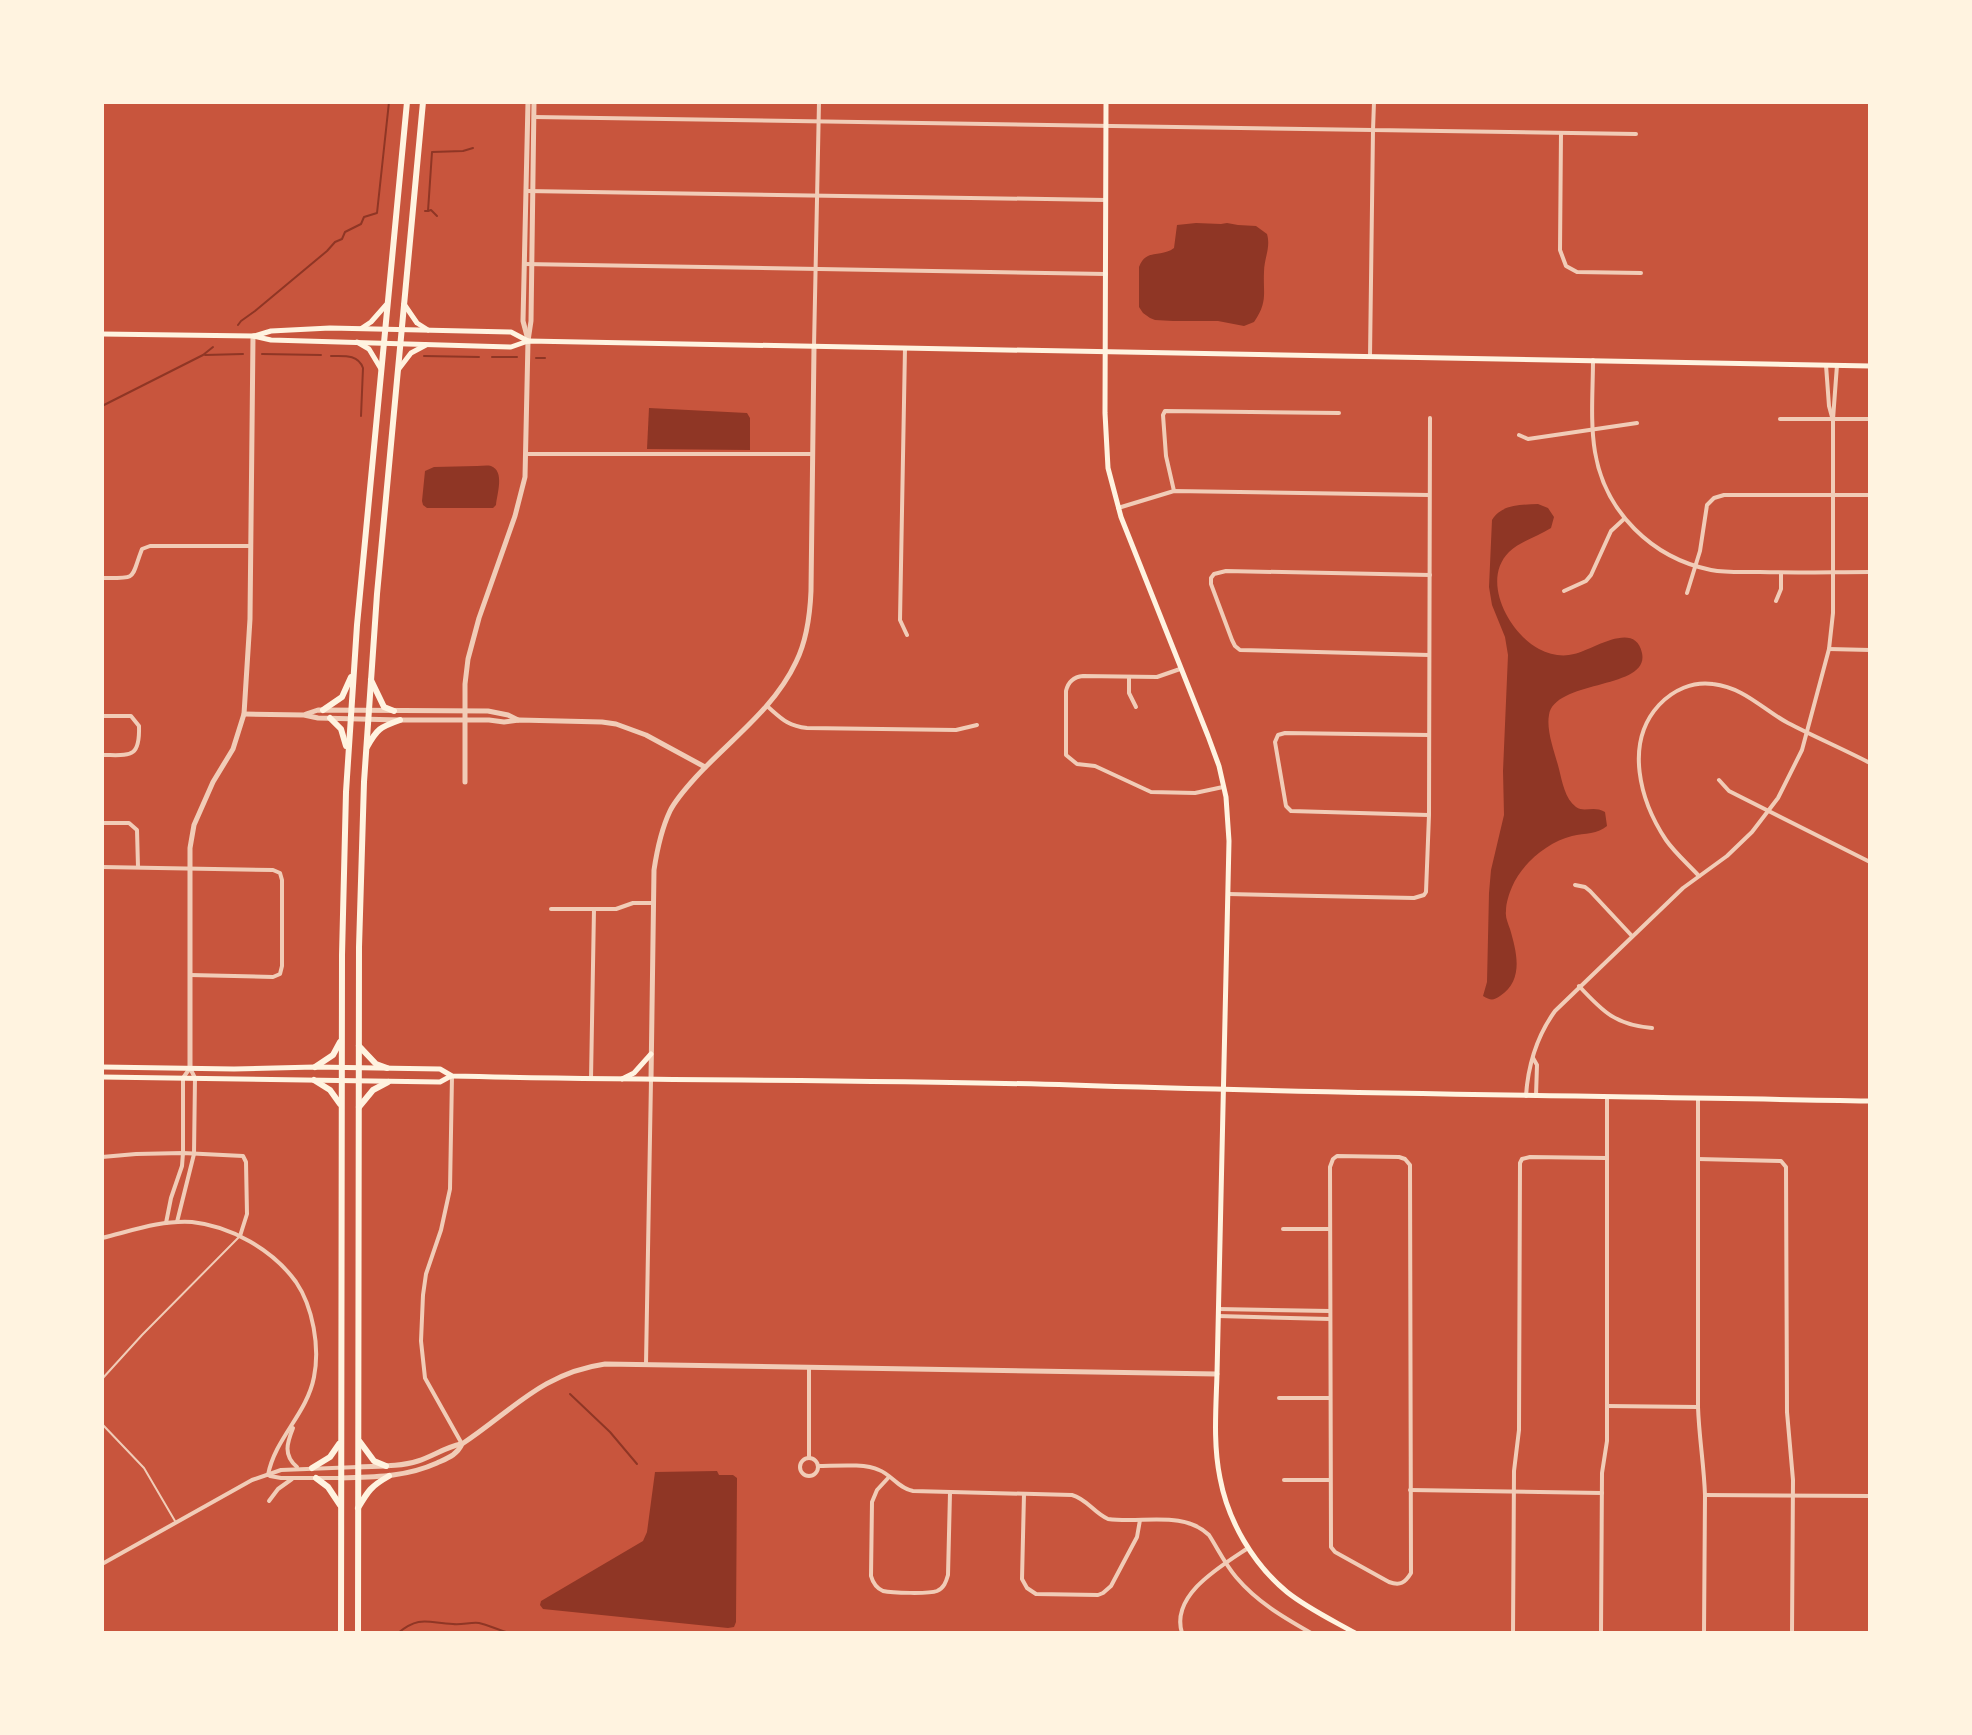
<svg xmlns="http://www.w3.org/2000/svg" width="1972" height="1735" viewBox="0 0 1972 1735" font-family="'Varela Round',sans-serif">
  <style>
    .water { fill: #8f3625 }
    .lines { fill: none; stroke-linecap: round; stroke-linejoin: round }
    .stream { stroke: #8f3625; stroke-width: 2 }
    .service { stroke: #f1ccb7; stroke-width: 2 }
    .minor { stroke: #f1ccb7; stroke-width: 4 }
    .tertiary { stroke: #f1ccb7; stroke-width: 5 }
    .secondary { stroke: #fff3e0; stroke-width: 5 }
    .trunk { stroke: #fff3e0; stroke-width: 6 }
  </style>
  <rect width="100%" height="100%" fill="#c8553d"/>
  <g class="water">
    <path d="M 1196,223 L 1221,224 L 1227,223 L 1238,225 L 1256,226 L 1267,234 C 1271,248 1264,258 1264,272 C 1263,294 1268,302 1254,322 L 1244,326 L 1218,321 L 1173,321 L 1155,320 L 1150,318 L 1143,313 L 1139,307 L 1139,267 C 1146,248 1161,258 1174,248 L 1177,225 Z"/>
    <path d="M 649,408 L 747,413 L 750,418 L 750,450 L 647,449 Z"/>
    <path d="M 477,466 C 482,466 487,465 491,466 C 505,471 497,494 496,505 L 493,508 L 427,508 L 423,505 L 422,501 L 425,471 L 434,467 Z"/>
    <path d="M 1538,504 L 1548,508 L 1554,517 L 1551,528 C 1537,537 1520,541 1509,552 C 1480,581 1510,634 1539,649 C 1550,655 1563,657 1574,654 C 1591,651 1635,619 1642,653 C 1650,690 1555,679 1549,715 C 1546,731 1555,753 1559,769 C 1562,781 1565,799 1576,807 C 1585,813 1593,805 1605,812 L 1607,826 C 1598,834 1585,833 1572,836 C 1548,842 1522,863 1512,887 C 1509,894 1506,903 1506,911 C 1505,917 1508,923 1510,929 C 1517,953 1524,980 1500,996 C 1493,1001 1490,1000 1483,996 L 1487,982 L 1489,893 L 1491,870 L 1504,815 L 1503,771 L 1508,655 L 1505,637 L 1492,605 L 1489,587 L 1492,520 C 1502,504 1520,505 1538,504 Z"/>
    <path d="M 717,1471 L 719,1475 L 733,1475 L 737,1478 L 736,1622 L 734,1627 L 728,1628 L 543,1609 L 540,1605 L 541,1601 L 643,1541 L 647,1532 L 655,1472 Z"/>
  </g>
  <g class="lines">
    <g class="stream">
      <path d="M 425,211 L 428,211 L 432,152 L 463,151 L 473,148"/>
      <path d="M 428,211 L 431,210 L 437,216"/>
      <path d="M 238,325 L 241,321 L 255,311 L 327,251 L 335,242 L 342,239 L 345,232 L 361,224 L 364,217 L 377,213 L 389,102"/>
      <path d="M 262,354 L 321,355"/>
      <path d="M 205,355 L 243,354"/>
      <path d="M 331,356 C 344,356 358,354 363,368 L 361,416"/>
      <path d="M 424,356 L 479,357"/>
      <path d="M 492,357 L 517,357"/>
      <path d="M 536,358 L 545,358"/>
      <path d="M 102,406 L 203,355 L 213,347"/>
      <path d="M 570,1394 L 610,1432 L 637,1464"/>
      <path d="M 398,1633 C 420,1615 428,1623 453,1624 C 462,1625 471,1622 479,1623 C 489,1625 500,1631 510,1633"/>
    </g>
    <g class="service">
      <path d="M 102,1379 L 142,1335 L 239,1237"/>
      <path d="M 102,1424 L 144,1468 L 175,1521"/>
    </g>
    <g class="minor">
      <path d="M 1374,102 L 1373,130 L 1636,134"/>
      <path d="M 534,117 L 1373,130 L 1370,357"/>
      <path d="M 1561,133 L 1560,250 L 1566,266 L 1577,272 L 1641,273"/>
      <path d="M 526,191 L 1106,200"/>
      <path d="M 524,264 L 1106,274"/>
      <path d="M 814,347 L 819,102"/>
      <path d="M 905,348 L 900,620 L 907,635"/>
      <path d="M 1593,360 C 1593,390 1590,422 1595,452 C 1605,512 1652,558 1711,570 C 1727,573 1744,572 1760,572 C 1797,573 1833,572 1870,572"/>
      <path d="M 1826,365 L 1829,406 L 1832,417"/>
      <path d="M 1780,419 L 1870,419"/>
      <path d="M 1519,435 L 1528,439 L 1637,423"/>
      <path d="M 526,454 L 812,454"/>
      <path d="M 1174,491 L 1166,456 L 1163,415 L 1165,411 L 1339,413"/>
      <path d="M 1118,508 L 1174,491 L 1429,495"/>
      <path d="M 102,578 C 139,578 130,580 142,549 L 150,546 L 250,546"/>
      <path d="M 1564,591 L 1586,581 L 1591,575 L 1611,531 L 1624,519"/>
      <path d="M 1687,593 L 1700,551 L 1707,505 L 1714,498 L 1724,495 L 1870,495"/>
      <path d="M 1776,601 L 1781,589 L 1781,573"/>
      <path d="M 1829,649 L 1870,650"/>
      <path d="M 1429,655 L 1240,650 L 1235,646 L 1232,640 L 1211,584 L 1211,578 L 1214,574 L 1226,571 L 1430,575"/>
      <path d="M 1180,669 L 1157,677 L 1083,676 C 1073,677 1068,682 1066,691 L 1066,755 L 1077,764 L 1095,766 L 1151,792 L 1195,793 L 1223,787"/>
      <path d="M 1129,677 L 1129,693 L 1136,707"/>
      <path d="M 767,706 C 781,718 787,726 807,728 L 956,730 L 977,725"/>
      <path d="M 102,716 L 131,716 L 139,726 C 140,759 130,755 102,755"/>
      <path d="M 1719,780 L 1729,791 L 1870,862"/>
      <path d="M 1428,815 L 1291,811 L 1286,806 L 1275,742 L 1278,735 L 1285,733 L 1429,735"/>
      <path d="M 102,823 L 129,823 L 137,830 L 138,867"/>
      <path d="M 102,867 L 273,870 L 280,873 L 282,880 L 282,966 L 280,974 L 273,977 L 190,975"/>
      <path d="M 1699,876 C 1688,864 1675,853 1666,840 C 1640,801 1624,743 1659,705 C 1673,690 1693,681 1713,684 C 1745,688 1762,709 1788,723 C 1815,737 1843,749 1870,763"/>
      <path d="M 1575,885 L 1585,887 L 1590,891 L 1632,936"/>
      <path d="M 1228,894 L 1414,898 L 1424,895 L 1426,892 L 1429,815 L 1430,418"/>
      <path d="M 551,909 L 616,909 L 633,903 L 653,903"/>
      <path d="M 1579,986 C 1603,1012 1616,1025 1652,1028"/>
      <path d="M 1533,1058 L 1537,1065 L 1536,1096"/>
      <path d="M 452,1076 L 450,1189 L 441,1230 L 426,1274 L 423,1295 L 421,1341 L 425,1378 L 462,1444"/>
      <path d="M 591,1079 L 594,909"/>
      <path d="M 1526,1096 C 1528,1065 1537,1036 1555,1011 L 1683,888 L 1727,856 L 1752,832 L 1778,798 L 1802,750 L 1829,649 L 1833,613 L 1833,419 L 1837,365"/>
      <path d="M 1698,1099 L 1698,1407 C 1699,1437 1704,1465 1705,1495 C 1705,1541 1704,1587 1704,1633"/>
      <path d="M 1337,1156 L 1399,1157 L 1405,1159 L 1410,1165 L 1411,1573 C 1405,1583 1400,1586 1389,1582 L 1335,1552 L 1331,1547 L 1330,1167 L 1333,1159 Z"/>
      <path d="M 102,1157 L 136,1154 L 183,1153 L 243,1156 L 246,1162 L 247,1214 L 240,1236"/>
      <path d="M 1698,1159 L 1781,1161 L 1786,1167 L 1787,1412 L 1793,1480 L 1792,1633"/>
      <path d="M 166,1223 L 171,1198 L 182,1166 L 183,1153 L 183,1078 L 190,1068 L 195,1078 L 194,1154 L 177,1222"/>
      <path d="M 1283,1229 L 1330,1229"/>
      <path d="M 102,1238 C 131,1231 161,1220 192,1222 C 231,1226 273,1250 296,1282 C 313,1307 320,1347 314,1377 C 307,1414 275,1438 268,1475"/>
      <path d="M 1218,1309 L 1330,1311"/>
      <path d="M 1218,1316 L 1330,1319"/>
      <path d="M 646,1364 L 651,1080"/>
      <path d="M 1279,1398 L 1330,1398"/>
      <path d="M 1607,1406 L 1697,1407"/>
      <path d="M 293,1428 C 287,1443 283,1455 297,1467"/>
      <path d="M 809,1457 L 809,1367"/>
      <circle cx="809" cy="1467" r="9"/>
      <path d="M 818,1466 C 834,1466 865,1463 879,1470 C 892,1475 898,1488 913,1491 L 1072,1495 C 1087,1499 1094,1513 1108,1519 C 1141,1524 1183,1510 1209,1535 C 1218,1549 1225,1564 1236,1577 C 1257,1602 1283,1617 1311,1633"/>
      <path d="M 270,1476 L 281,1478 L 341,1478"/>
      <path d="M 889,1477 L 877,1490 L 872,1502 L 871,1576 C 873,1583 876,1588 883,1591 C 892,1593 929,1594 937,1591 C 944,1588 946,1582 948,1575 L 950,1493"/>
      <path d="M 1284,1480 L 1330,1480"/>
      <path d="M 1410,1490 L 1602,1493"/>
      <path d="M 1024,1494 L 1022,1579 L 1027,1588 L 1036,1594 L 1098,1595 L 1103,1593 L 1111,1586 L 1137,1537 L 1140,1520"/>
      <path d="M 1705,1495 L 1870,1496"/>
      <path d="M 269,1501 L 278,1489 L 292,1479"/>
      <path d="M 102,1564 L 252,1480 L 281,1470 L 358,1467"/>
      <path d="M 1182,1633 C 1170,1595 1221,1566 1248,1548"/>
      <path d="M 1513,1633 L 1514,1471 L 1519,1430 L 1520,1163 L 1522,1159 L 1530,1157 L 1606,1158"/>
      <path d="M 1601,1633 L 1602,1473 L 1607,1441 L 1607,1097"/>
    </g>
    <g class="tertiary">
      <path d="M 527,336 L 523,321 L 528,102"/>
      <path d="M 244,714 L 304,715 L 318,718 L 400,720 L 489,720 L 504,722 L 519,720 L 602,722 L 616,724 L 646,735 L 705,767"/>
      <path d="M 306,714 L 318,710 L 488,711 L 508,715 L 518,720"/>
      <path d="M 465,782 L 465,684 L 468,659 L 479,618 L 515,516 L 525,477 L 528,341 L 531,321 L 534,102"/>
      <path d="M 190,1068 L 190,848 L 194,825 L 213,782 L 233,749 L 244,714 L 250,619 L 253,336"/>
      <path d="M 651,1080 L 654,870 C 657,850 661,830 670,811 C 676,799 686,788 696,777 C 730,740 774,709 796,662 C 807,640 810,615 811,591 L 814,347"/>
      <path d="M 358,1467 C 378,1466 399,1467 418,1461 C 433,1456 446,1447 461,1444"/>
      <path d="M 341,1478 C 375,1477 406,1477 437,1463 C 448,1458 457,1455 462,1444 C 512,1411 542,1373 605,1364 L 1217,1374"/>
    </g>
    <g class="secondary">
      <path d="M 1106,102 L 1105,413 L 1108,468 L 1121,517 L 1208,736 L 1219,766 L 1226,797 L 1229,841 L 1217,1374 C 1216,1408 1213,1444 1220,1478 C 1228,1521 1253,1564 1287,1592 C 1307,1608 1332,1620 1355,1633"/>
      <path d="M 404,304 L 417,323 L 428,330"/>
      <path d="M 362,328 L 371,322 L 386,305"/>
      <path d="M 102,334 L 253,336 L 271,340 L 511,347 L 528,341 L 1870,366"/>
      <path d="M 254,336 L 271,331 L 330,328 L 511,332 L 528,341"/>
      <path d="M 357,342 L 369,349 L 381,369"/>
      <path d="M 398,370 L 411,353 L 426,345"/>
      <path d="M 102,1067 L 234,1069 L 315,1067 L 440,1069 L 452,1076 C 659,1081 866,1079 1072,1085 C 1338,1094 1604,1096 1870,1101"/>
      <path d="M 102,1077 L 440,1082 L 451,1076"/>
      <path d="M 622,1079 L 634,1073 L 651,1054"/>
    </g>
    <g class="trunk">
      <path d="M 371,680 L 384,707 L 394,711"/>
      <path d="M 323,710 L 342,697 L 351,677"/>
      <path d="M 330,718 L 341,729 L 346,746"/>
      <path d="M 367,747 C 377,729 380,727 400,720"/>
      <path d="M 359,1046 L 376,1064 L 387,1068"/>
      <path d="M 315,1067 L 333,1055 L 340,1042"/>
      <path d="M 314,1080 L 330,1090 L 340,1104"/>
      <path d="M 359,1107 L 373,1090 L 388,1082"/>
      <path d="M 360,1442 L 374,1461 L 386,1466"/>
      <path d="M 312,1468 L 330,1457 L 339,1444"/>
      <path d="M 316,1478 L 328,1487 L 340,1505"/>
      <path d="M 358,1508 C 368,1491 371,1486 389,1476"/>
      <path d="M 341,1633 L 342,955 L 346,792 L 357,625 L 407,102"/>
      <path d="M 358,1633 L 359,947 L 364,782 L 377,594 L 423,102"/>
    </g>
  </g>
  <rect width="1972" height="1735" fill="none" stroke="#fff3e0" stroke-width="208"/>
</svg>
